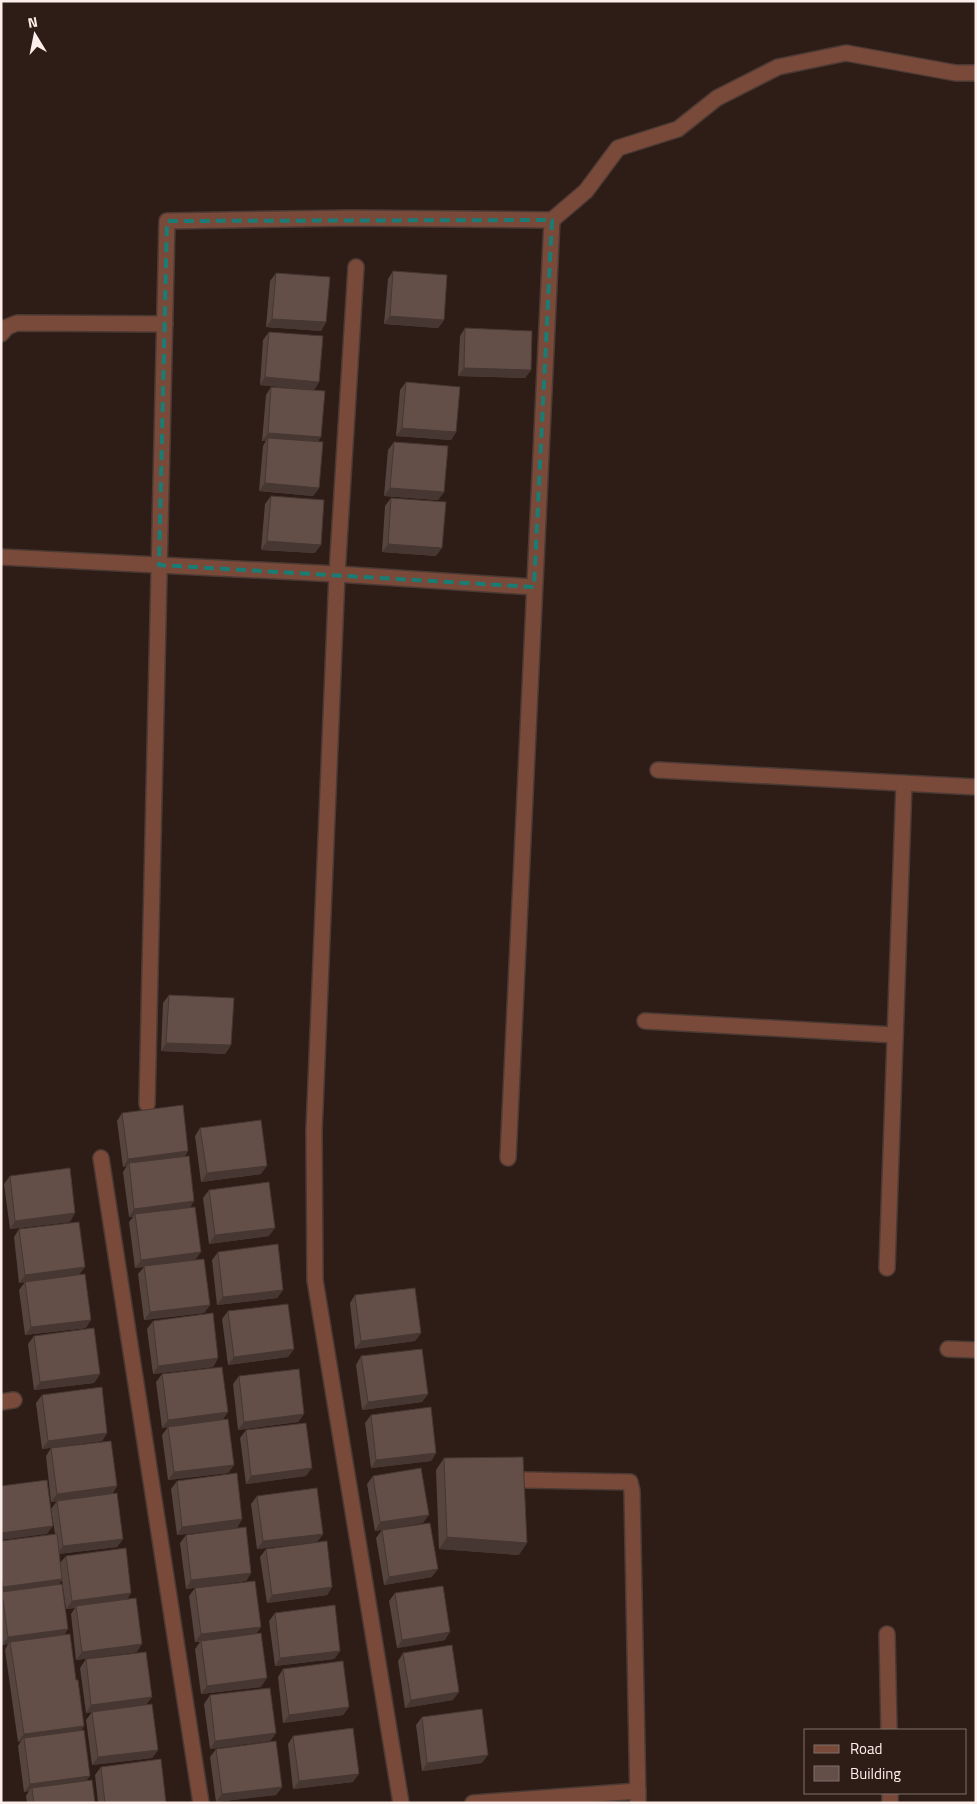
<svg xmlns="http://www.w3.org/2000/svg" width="977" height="1804" viewBox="0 0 977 1804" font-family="'Titillium Web',sans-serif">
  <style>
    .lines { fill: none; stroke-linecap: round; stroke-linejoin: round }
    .minor-casing { stroke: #4b3a34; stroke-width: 18 }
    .minor { stroke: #794939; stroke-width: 15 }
    .wall { fill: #56443e }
    .shaded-wall { fill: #463732 }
    .building { fill: #644f48; stroke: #463732 }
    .marked { fill: none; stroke: #1b7c74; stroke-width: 4; stroke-dasharray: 10 6; stroke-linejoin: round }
  </style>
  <rect width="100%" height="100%" fill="#2e1c16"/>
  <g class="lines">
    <defs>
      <g id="minor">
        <path d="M 552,220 L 586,191 L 618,148 L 678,129 L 717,98 L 778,67 L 846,53 L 956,73 L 976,73"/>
        <path d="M 356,267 L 337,574 L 314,1131 L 315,1280 L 401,1803"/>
        <path d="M 1,334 L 7,327 L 17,323 L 165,324"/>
        <path d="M 1,557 L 337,574 L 534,587"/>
        <path d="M 658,770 L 976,787"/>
        <path d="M 645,1021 L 895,1035"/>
        <path d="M 147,1104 L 167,221 L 351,218 L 552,220 L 508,1158"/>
        <path d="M 101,1158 L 201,1803"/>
        <path d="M 887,1268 L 904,783"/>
        <path d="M 948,1349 L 976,1350"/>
        <path d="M 1,1402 L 14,1400"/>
        <path d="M 524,1480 L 630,1482 L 632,1491 L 638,1803"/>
        <path d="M 887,1634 L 889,1730"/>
        <path d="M 890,1793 L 890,1803"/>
        <path d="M 473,1803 L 638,1791"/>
      </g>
    </defs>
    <use href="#minor" class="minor-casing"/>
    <use href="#minor" class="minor"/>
  </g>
  <g class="wall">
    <path d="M 393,271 L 444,320 L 438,328 L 384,324 L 388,279 Z"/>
    <path d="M 276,273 L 326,322 L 321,331 L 266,327 L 270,281 Z"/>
    <path d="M 465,328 L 531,370 L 525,378 L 458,376 L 460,336 Z"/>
    <path d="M 269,332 L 319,382 L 314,390 L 260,385 L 263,340 Z"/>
    <path d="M 406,382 L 456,432 L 451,440 L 396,436 L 400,390 Z"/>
    <path d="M 271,387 L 318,442 L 319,488 L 313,496 L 259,491 L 263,446 L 266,441 L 262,441 L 266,395 Z"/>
    <path d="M 394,442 L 444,492 L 438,500 L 384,496 L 388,450 Z"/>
    <path d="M 271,496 L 315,553 L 261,550 L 265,504 Z"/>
    <path d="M 391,498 L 436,556 L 382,552 L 385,506 Z"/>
    <path d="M 169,995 L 231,1045 L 225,1054 L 161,1051 L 163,1003 Z"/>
    <path d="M 122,1113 L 188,1151 L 185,1156 L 195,1260 L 210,1305 L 204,1313 L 144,1320 L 138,1274 L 144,1267 L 135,1268 L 129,1222 L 133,1217 L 129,1217 L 123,1172 L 127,1166 L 123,1167 L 117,1121 Z"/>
    <path d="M 200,1128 L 261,1174 L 201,1182 L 195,1136 Z"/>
    <path d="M 10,1176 L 70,1222 L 10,1229 L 4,1184 Z"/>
    <path d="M 209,1190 L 269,1236 L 209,1244 L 203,1198 Z"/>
    <path d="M 19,1229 L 80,1274 L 86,1328 L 25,1335 L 19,1290 L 25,1282 L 19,1283 L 14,1237 Z"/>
    <path d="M 218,1252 L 283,1290 L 277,1298 L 217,1305 L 212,1260 Z"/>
    <path d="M 355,1295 L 421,1333 L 415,1341 L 355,1349 L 350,1303 Z"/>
    <path d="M 228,1311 L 294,1349 L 288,1357 L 228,1365 L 222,1319 Z"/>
    <path d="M 153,1321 L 218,1358 L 213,1367 L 153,1374 L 147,1329 Z"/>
    <path d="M 34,1336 L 100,1374 L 94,1383 L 34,1390 L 28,1344 Z"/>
    <path d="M 361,1356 L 428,1394 L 422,1402 L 362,1410 L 356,1365 Z"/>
    <path d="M 162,1374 L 228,1412 L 223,1419 L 234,1465 L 228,1473 L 168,1480 L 162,1435 L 168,1427 L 162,1428 L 156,1382 Z"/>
    <path d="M 239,1376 L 304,1414 L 298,1422 L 238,1430 L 233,1384 Z"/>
    <path d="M 42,1395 L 107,1433 L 102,1441 L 42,1449 L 36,1403 Z"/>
    <path d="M 371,1415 L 436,1453 L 431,1461 L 371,1468 L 365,1423 Z"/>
    <path d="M 246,1430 L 306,1476 L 246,1484 L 240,1438 Z"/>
    <path d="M 51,1448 L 117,1486 L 112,1494 L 123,1539 L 117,1547 L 59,1554 L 60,1563 L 66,1556 L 127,1599 L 137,1652 L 76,1660 L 71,1614 L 75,1608 L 66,1609 L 62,1580 L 59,1584 L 65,1635 L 76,1680 L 84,1726 L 81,1730 L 86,1781 L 95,1803 L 27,1803 L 26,1796 L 29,1791 L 24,1792 L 18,1746 L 21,1741 L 18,1742 L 5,1650 L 8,1644 L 2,1645 L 1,1637 L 1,1541 L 55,1534 L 51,1509 L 57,1501 L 51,1502 L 46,1456 Z"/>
    <path d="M 444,1458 L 519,1555 L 439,1549 L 436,1470 Z"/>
    <path d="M 373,1476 L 423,1523 L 375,1531 L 367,1484 Z"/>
    <path d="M 177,1481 L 242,1519 L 237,1528 L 177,1535 L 171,1489 Z"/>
    <path d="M 257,1496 L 323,1534 L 317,1542 L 257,1549 L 251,1504 Z"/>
    <path d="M 382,1530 L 432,1577 L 384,1585 L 376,1538 Z"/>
    <path d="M 186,1535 L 251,1573 L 246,1581 L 186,1589 L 180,1543 Z"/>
    <path d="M 266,1549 L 332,1587 L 327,1595 L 267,1603 L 260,1557 Z"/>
    <path d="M 195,1588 L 261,1627 L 256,1634 L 261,1687 L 201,1694 L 195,1649 L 200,1642 L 195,1642 L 189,1596 Z"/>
    <path d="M 395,1593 L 445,1640 L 397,1648 L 389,1601 Z"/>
    <path d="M 275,1613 L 340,1651 L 334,1659 L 275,1666 L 269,1621 Z"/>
    <path d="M 403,1653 L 453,1700 L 405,1708 L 398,1661 Z"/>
    <path d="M 86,1659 L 146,1705 L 158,1750 L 152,1758 L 92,1765 L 86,1720 L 92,1712 L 86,1713 L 80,1668 Z"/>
    <path d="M 283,1669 L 349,1707 L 343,1715 L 283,1723 L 278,1677 Z"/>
    <path d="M 210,1695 L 276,1733 L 270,1741 L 210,1749 L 204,1704 Z"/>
    <path d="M 422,1717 L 482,1763 L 422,1771 L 416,1725 Z"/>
    <path d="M 293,1736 L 353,1782 L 293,1789 L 288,1744 Z"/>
    <path d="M 216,1749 L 282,1787 L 276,1795 L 216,1802 L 210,1757 Z"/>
    <path d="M 101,1767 L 166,1803 L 98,1803 L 95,1775 Z"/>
  </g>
  <g class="shaded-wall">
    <path d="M 390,316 L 444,320 L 438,328 L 384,324 Z"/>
    <path d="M 272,319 L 326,322 L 321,331 L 266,327 Z"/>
    <path d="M 464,368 L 531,370 L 525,378 L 458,376 Z"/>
    <path d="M 265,377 L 319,382 L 314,390 L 260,385 Z"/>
    <path d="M 402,428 L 456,432 L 451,440 L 396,436 Z"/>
    <path d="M 268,433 L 321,437 L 316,445 L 268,438 L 266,441 L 262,441 Z"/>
    <path d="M 265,483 L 319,488 L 313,496 L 259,491 Z"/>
    <path d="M 390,488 L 444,492 L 438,500 L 384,496 Z"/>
    <path d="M 267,541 L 321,545 L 315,553 L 261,550 Z"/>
    <path d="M 388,544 L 442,548 L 436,556 L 382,552 Z"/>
    <path d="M 166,1043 L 231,1045 L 225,1054 L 161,1051 Z"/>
    <path d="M 188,1151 L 183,1159 L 129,1163 L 127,1166 L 123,1167 L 128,1159 Z"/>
    <path d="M 267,1166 L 261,1174 L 201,1182 L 207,1173 Z"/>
    <path d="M 194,1201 L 189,1210 L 135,1214 L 133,1217 L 129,1217 L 134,1209 Z"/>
    <path d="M 75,1213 L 70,1222 L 10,1229 L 15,1221 Z"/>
    <path d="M 275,1228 L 269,1236 L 209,1244 L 215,1235 Z"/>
    <path d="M 201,1252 L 195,1260 L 135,1268 L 141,1260 Z"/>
    <path d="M 85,1267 L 79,1275 L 19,1283 L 25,1275 Z"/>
    <path d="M 283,1290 L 277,1298 L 217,1305 L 223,1297 Z"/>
    <path d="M 210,1305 L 204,1313 L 144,1320 L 150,1312 Z"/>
    <path d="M 91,1320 L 86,1328 L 25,1335 L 31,1327 Z"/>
    <path d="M 421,1333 L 415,1341 L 355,1349 L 361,1341 Z"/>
    <path d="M 294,1349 L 288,1357 L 228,1365 L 234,1357 Z"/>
    <path d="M 218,1358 L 213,1367 L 153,1374 L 158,1366 Z"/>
    <path d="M 100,1374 L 94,1383 L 34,1390 L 40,1382 Z"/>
    <path d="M 428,1394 L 422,1402 L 362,1410 L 368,1402 Z"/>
    <path d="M 228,1412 L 222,1420 L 162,1428 L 168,1420 Z"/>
    <path d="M 304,1414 L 298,1422 L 238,1430 L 244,1422 Z"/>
    <path d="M 107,1433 L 102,1441 L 42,1449 L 48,1441 Z"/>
    <path d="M 436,1453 L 431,1461 L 371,1468 L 376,1460 Z"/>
    <path d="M 234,1465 L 228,1473 L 168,1480 L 174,1472 Z"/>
    <path d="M 312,1468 L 306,1476 L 246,1484 L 251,1476 Z"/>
    <path d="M 117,1486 L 111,1494 L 51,1502 L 57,1494 Z"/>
    <path d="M 429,1515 L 423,1523 L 375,1531 L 380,1522 Z"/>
    <path d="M 242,1519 L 237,1528 L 177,1535 L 182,1527 Z"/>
    <path d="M 53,1526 L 47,1534 L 1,1540 L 1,1533 Z"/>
    <path d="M 323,1534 L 317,1542 L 257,1549 L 263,1541 Z"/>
    <path d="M 447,1537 L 527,1543 L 519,1555 L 439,1549 Z"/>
    <path d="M 123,1539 L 117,1547 L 57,1554 L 63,1546 Z"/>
    <path d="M 438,1569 L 432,1577 L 384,1585 L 389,1577 Z"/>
    <path d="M 251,1573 L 246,1581 L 186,1589 L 191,1580 Z"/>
    <path d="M 62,1579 L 57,1588 L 2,1592 L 1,1593 L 1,1589 L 3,1587 Z"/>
    <path d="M 332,1587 L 327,1595 L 267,1603 L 272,1595 Z"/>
    <path d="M 131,1593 L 126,1602 L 76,1606 L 75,1608 L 66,1609 L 72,1601 Z"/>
    <path d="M 261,1627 L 255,1635 L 195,1642 L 201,1634 Z"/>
    <path d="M 68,1629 L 63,1638 L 10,1642 L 8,1644 L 2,1645 L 8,1637 Z"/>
    <path d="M 450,1632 L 445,1640 L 397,1648 L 402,1640 Z"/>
    <path d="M 142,1644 L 137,1652 L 76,1660 L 82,1652 Z"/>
    <path d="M 340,1651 L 334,1659 L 275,1666 L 280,1658 Z"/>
    <path d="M 267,1678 L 261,1687 L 201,1694 L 207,1686 Z"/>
    <path d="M 459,1692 L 453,1700 L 405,1708 L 411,1700 Z"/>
    <path d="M 152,1697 L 146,1705 L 86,1713 L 91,1705 Z"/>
    <path d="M 349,1707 L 343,1715 L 283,1723 L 289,1715 Z"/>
    <path d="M 84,1726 L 78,1734 L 24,1738 L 21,1741 L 18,1742 L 24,1734 Z"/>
    <path d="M 276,1733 L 270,1741 L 210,1749 L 215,1741 Z"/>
    <path d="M 158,1750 L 152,1758 L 92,1765 L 98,1757 Z"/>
    <path d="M 488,1755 L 482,1763 L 422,1771 L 427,1763 Z"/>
    <path d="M 359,1774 L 353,1782 L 293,1789 L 299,1781 Z"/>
    <path d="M 90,1776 L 84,1784 L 32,1788 L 29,1791 L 24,1792 L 30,1784 Z"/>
    <path d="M 282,1787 L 276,1795 L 216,1802 L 222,1794 Z"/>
  </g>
  <g class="building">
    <path d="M 393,271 L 447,275 L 444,320 L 390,316 Z"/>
    <path d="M 276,273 L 330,277 L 326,322 L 272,319 Z"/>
    <path d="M 465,328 L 532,331 L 531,370 L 464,368 Z"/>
    <path d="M 269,332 L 323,336 L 319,382 L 265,377 Z"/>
    <path d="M 406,382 L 460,387 L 456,432 L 402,428 Z"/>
    <path d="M 271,387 L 325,391 L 321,437 L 268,433 Z"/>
    <path d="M 268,438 L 323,442 L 319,488 L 265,483 Z"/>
    <path d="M 394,442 L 448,446 L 444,492 L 390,488 Z"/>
    <path d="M 271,496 L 324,500 L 321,545 L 267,541 Z"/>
    <path d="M 391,498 L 446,502 L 442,548 L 388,544 Z"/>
    <path d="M 169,995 L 234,998 L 231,1045 L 166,1043 Z"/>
    <path d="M 183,1105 L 188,1151 L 128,1159 L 122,1113 Z"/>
    <path d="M 261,1120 L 267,1166 L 207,1173 L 200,1128 Z"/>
    <path d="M 189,1156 L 194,1201 L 134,1209 L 129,1163 Z"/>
    <path d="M 70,1168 L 75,1213 L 15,1221 L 10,1176 Z"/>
    <path d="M 269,1182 L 275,1228 L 215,1235 L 209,1190 Z"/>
    <path d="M 195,1207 L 201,1252 L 141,1260 L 135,1214 Z"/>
    <path d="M 79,1222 L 85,1267 L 25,1275 L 19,1229 Z"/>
    <path d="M 278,1244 L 283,1290 L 223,1297 L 218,1252 Z"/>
    <path d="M 204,1259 L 210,1305 L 150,1312 L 144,1266 Z"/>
    <path d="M 85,1274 L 91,1320 L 31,1327 L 25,1282 Z"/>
    <path d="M 415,1288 L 421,1333 L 361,1341 L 355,1295 Z"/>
    <path d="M 288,1304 L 294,1349 L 234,1357 L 228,1311 Z"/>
    <path d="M 213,1313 L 218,1358 L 158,1366 L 153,1321 Z"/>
    <path d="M 94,1328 L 100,1374 L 40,1382 L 34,1336 Z"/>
    <path d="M 422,1349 L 428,1394 L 368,1402 L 361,1356 Z"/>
    <path d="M 222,1367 L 228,1412 L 168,1420 L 162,1374 Z"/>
    <path d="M 299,1369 L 304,1414 L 244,1422 L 239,1376 Z"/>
    <path d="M 102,1387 L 107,1433 L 48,1441 L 42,1395 Z"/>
    <path d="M 431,1407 L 436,1453 L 376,1460 L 371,1415 Z"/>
    <path d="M 228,1419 L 234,1465 L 174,1472 L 168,1427 Z"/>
    <path d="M 306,1423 L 312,1468 L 251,1476 L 246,1430 Z"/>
    <path d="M 111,1441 L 117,1486 L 57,1494 L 51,1448 Z"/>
    <path d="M 523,1457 L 527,1543 L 447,1537 L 444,1458 Z"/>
    <path d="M 421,1468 L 429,1515 L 380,1522 L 373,1476 Z"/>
    <path d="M 237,1473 L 242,1519 L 182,1527 L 177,1481 Z"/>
    <path d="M 47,1480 L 53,1526 L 1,1533 L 1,1486 Z"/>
    <path d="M 317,1488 L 323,1534 L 263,1541 L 257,1496 Z"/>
    <path d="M 117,1493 L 123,1539 L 63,1546 L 57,1501 Z"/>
    <path d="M 430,1523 L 438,1569 L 389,1577 L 382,1530 Z"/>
    <path d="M 246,1527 L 251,1573 L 191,1580 L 186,1535 Z"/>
    <path d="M 57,1534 L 62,1579 L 3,1587 L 1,1577 L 1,1541 Z"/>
    <path d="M 327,1541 L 332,1587 L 272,1595 L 266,1549 Z"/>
    <path d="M 126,1548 L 131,1593 L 72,1601 L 66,1556 Z"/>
    <path d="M 255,1581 L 261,1627 L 201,1634 L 195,1588 Z"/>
    <path d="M 62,1584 L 68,1629 L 8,1637 L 2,1592 Z"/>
    <path d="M 443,1586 L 450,1632 L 402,1640 L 395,1593 Z"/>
    <path d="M 136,1598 L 142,1644 L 82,1652 L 76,1606 Z"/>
    <path d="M 335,1605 L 340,1651 L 280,1658 L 275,1613 Z"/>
    <path d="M 261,1633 L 267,1678 L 207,1686 L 201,1641 Z"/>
    <path d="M 70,1634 L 76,1680 L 78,1680 L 84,1726 L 24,1734 L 10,1642 Z"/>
    <path d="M 452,1645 L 459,1692 L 411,1700 L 403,1653 Z"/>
    <path d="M 146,1652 L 152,1697 L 91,1705 L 86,1659 Z"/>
    <path d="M 343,1661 L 349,1707 L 289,1715 L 283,1669 Z"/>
    <path d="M 270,1688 L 276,1733 L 215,1741 L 210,1695 Z"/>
    <path d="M 152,1704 L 158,1750 L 98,1757 L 92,1712 Z"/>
    <path d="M 482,1709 L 488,1755 L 427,1763 L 422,1717 Z"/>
    <path d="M 353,1728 L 359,1774 L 299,1781 L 293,1736 Z"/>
    <path d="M 84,1730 L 90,1776 L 30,1784 L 24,1738 Z"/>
    <path d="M 276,1741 L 282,1787 L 222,1794 L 216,1749 Z"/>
    <path d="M 161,1759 L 166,1803 L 105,1803 L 101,1767 Z"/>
    <path d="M 92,1780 L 95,1803 L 34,1803 L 32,1788 Z"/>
  </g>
  <path class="marked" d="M 552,220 L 534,587 L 159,565 L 167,221 Z"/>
  <rect width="977" height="1804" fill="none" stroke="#fcefeb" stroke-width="5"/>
  <rect x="804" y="1729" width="162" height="65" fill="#2e1c16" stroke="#80706b"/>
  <rect x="814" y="1745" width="25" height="8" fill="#794939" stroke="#80706b"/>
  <text x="850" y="1754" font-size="15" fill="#fcefeb">Road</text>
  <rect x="814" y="1766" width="25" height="15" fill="#644f48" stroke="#80706b"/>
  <text x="850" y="1779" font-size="15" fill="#fcefeb">Building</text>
  <g transform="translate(35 35) rotate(350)" stroke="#2e1c16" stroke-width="4" paint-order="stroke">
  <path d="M0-4L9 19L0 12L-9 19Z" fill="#fcefeb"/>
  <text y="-8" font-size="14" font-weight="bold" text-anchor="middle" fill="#fcefeb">N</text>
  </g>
</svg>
